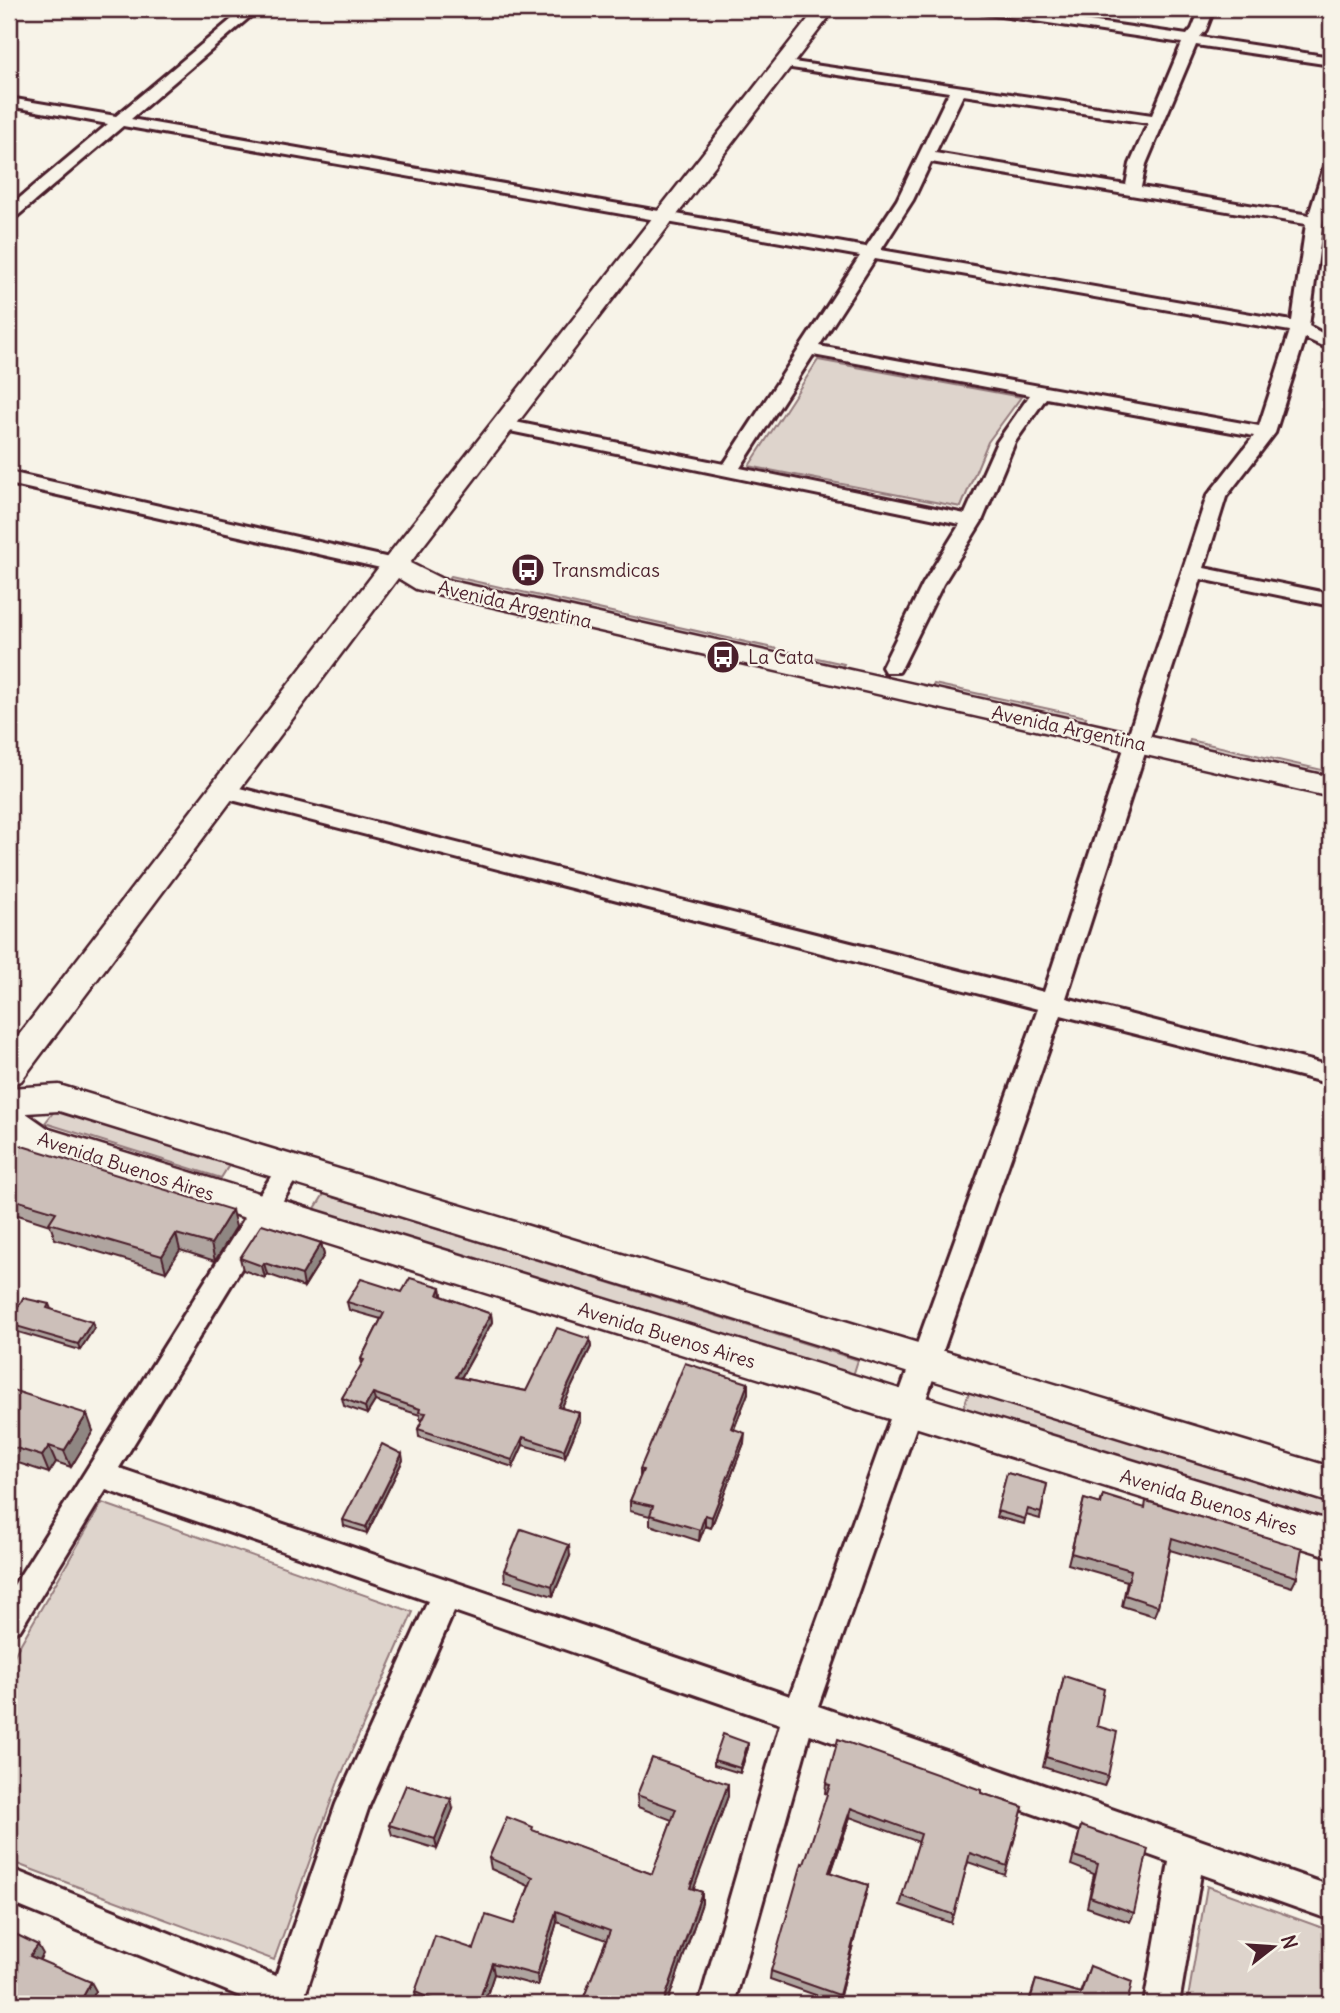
<svg xmlns="http://www.w3.org/2000/svg" width="1340" height="2013" viewBox="0 0 1340 2013" font-family="Delius,sans-serif">
  <style>
    .green { fill: #ded4cc; stroke: #947a7c; stroke-width: 2 }
    .lines { fill: none; stroke-linecap: round; stroke-linejoin: round }
    .street-casing { stroke: #4a1f2b; stroke-width: 6 }
    .secondary-casing { stroke: #4a1f2b; stroke-width: 5 }
    .street { fill: #f7f3e8; fill-rule: evenodd }
    .secondary { fill: #f7f3e8; fill-rule: evenodd }
    .wall { fill: #afa49f; stroke: #4a1f2b; stroke-width: 2 }
    .shaded-wall { fill: #8f8682; stroke: #4a1f2b; stroke-width: 2 }
    .building { fill: #ccbfb9; stroke: #4a1f2b; stroke-width: 2 }
    .labels { text-anchor: middle; stroke-width: 5; stroke-linejoin: round; paint-order: stroke }
    .poi-label { font-size: 19px; fill: #4a1f2b; stroke: #f7f3e8; text-anchor: start }
    .street-label { font-size: 19px; fill: #4a1f2b; stroke: #f7f3e8 }
  </style>
  <rect width="100%" height="100%" fill="#f7f3e8"/>
  <filter id="ink" filterUnits="userSpaceOnUse"><feTurbulence type="fractalNoise" baseFrequency=".0143" numOctaves="2"/><feDisplacementMap in="SourceGraphic" scale="14" xChannelSelector="R" yChannelSelector="G"/><feConvolveMatrix kernelMatrix="1 2 1 2 8 2 1 2 1" color-interpolation-filters="sRGB"/></filter>
  <g filter="url(#ink)">
    <g class="green">
      <path d="M 818,360 L 1021,397 L 988,442 L 961,507 L 749,466 Z"/>
      <path d="M 451,576 L 844,664 L 841,670 L 446,582 Z"/>
      <path d="M 934,684 L 1086,717 L 1084,723 L 931,690 Z"/>
      <path d="M 1190,740 L 1331,772 L 1331,779 L 1188,747 Z"/>
      <path d="M 56,1109 L 231,1162 L 221,1178 L 45,1123 Z"/>
      <path d="M 324,1194 L 858,1360 L 852,1379 L 314,1210 Z"/>
      <path d="M 970,1390 L 1331,1500 L 1331,1522 L 963,1408 Z"/>
      <path d="M 102,1503 L 413,1612 L 338,1782 L 274,1960 L 9,1861 L 9,1664 Z"/>
      <path d="M 1207,1886 L 1331,1931 L 1331,2004 L 1187,2004 Z"/>
    </g>
    <g class="lines">
      <defs>
        <g id="street">
          <path d="M 244,9 L 259,9 L 131,119 L 866,247 L 897,200 L 949,92 L 785,67 L 778,63 L 780,60 L 1152,115 L 1182,43 L 981,13 L 974,9 L 1007,9 L 1187,35 L 1192,29 L 1200,9 L 1214,9 L 1206,30 L 1200,37 L 1331,57 L 1331,65 L 1196,45 L 1146,164 L 1141,187 L 1309,215 L 1323,170 L 1331,165 L 1331,194 L 1323,221 L 1309,326 L 1331,338 L 1331,350 L 1305,338 L 1275,433 L 1226,497 L 1204,568 L 1331,594 L 1331,606 L 1201,579 L 1066,998 L 1331,1066 L 1331,1084 L 1061,1015 L 818,1706 L 1331,1886 L 1331,1920 L 1201,1874 L 1179,2004 L 1144,2004 L 1169,1862 L 810,1734 L 734,2004 L 699,2004 L 780,1724 L 454,1611 L 369,1806 L 302,2004 L 259,2004 L 9,1902 L 9,1868 L 276,1976 L 336,1804 L 428,1601 L 106,1490 L 20,1630 L 9,1634 L 9,1593 L 282,1159 L 291,1156 L 300,1159 L 304,1166 L 119,1468 L 790,1696 L 1038,1009 L 224,798 L 216,796 L 213,791 L 216,786 L 224,784 L 1044,992 L 1207,496 L 1254,436 L 1046,398 L 1015,442 L 982,521 L 943,584 L 902,667 L 899,672 L 885,672 L 882,667 L 923,584 L 960,524 L 505,430 L 496,425 L 505,420 L 724,464 L 860,256 L 123,126 L 15,218 L 9,220 L 9,207 L 108,124 L 9,106 L 9,98 L 116,116 ZM 963,95 L 1148,123 L 1130,164 L 1126,185 L 935,153 ZM 931,162 L 1306,224 L 1292,321 L 881,250 L 913,200 ZM 875,259 L 1290,331 L 1259,426 L 819,346 ZM 813,355 L 1030,395 L 997,442 L 965,514 L 740,468 Z"/>
          <path d="M 9,472 L 394,559 L 401,561 L 404,565 L 401,569 L 394,571 L 9,484 Z"/>
        </g>
        <g id="secondary">
          <path d="M 816,9 L 835,9 L 410,563 L 442,579 L 1331,777 L 1331,797 L 437,594 L 416,589 L 398,578 L 21,1081 L 9,1085 L 9,1048 L 385,559 Z"/>
          <path d="M 59,1085 L 1331,1467 L 1331,1503 L 59,1111 L 26,1113 L 49,1129 L 1331,1521 L 1331,1557 L 37,1153 L 25,1149 L 9,1137 L 9,1088 Z"/>
        </g>
      </defs>
      <use href="#street" class="street-casing"/>
      <use href="#secondary" class="secondary-casing"/>
      <use href="#street" class="street"/>
      <use href="#secondary" class="secondary"/>
    </g>
    <g class="wall">
      <path d="M 9,1142 L 236,1227 L 215,1261 L 180,1250 L 166,1272 L 55,1239 L 50,1225 L 15,1214 L 9,1223 Z"/>
      <path d="M 321,1243 L 324,1255 L 304,1287 L 267,1274 L 265,1278 L 243,1270 L 240,1258 Z"/>
      <path d="M 441,1287 L 442,1296 L 491,1314 L 492,1322 L 461,1378 L 526,1391 L 590,1339 L 591,1347 L 561,1408 L 579,1413 L 580,1421 L 565,1457 L 523,1445 L 513,1467 L 419,1437 L 418,1429 L 422,1420 L 420,1419 L 420,1415 L 375,1401 L 367,1414 L 344,1406 L 342,1398 L 362,1365 L 361,1359 L 381,1319 L 349,1310 L 347,1302 L 402,1292 Z"/>
      <path d="M 49,1304 L 51,1309 L 94,1328 L 80,1350 L 11,1330 L 9,1324 Z"/>
      <path d="M 748,1383 L 748,1393 L 734,1429 L 744,1443 L 711,1528 L 705,1526 L 699,1541 L 650,1525 L 650,1516 L 630,1511 L 630,1501 L 640,1478 L 640,1469 Z"/>
      <path d="M 9,1389 L 93,1431 L 71,1467 L 56,1462 L 49,1473 L 9,1460 Z"/>
      <path d="M 403,1460 L 367,1533 L 344,1526 L 343,1520 Z"/>
      <path d="M 1007,1473 L 1047,1484 L 1040,1519 L 1026,1515 L 1024,1524 L 996,1517 Z"/>
      <path d="M 1103,1495 L 1297,1577 L 1292,1587 L 1170,1550 L 1158,1606 L 1154,1616 L 1122,1606 L 1127,1581 L 1068,1564 L 1084,1499 L 1100,1504 Z"/>
      <path d="M 570,1556 L 553,1596 L 505,1581 L 504,1570 Z"/>
      <path d="M 1064,1676 L 1097,1726 L 1108,1776 L 1104,1786 L 1043,1767 Z"/>
      <path d="M 748,1748 L 740,1773 L 714,1765 L 714,1760 Z"/>
      <path d="M 728,1784 L 728,1796 L 693,1889 L 702,1892 L 702,1903 L 667,2004 L 585,2004 L 584,1997 L 606,1940 L 557,1922 L 538,1986 L 494,1974 L 484,2004 L 422,2004 L 417,2002 L 415,1992 L 474,1949 L 514,1924 L 529,1886 L 491,1869 L 489,1858 L 534,1831 L 652,1874 L 672,1820 L 638,1807 L 637,1795 Z"/>
      <path d="M 826,1784 L 981,1793 L 1023,1807 L 1005,1875 L 968,1862 L 951,1923 L 900,1905 L 919,1842 L 850,1817 L 831,1873 L 868,1885 L 838,2003 L 770,1979 L 771,1971 L 828,1794 L 825,1793 Z"/>
      <path d="M 453,1809 L 437,1849 L 392,1835 L 389,1825 Z"/>
      <path d="M 1081,1826 L 1134,1913 L 1130,1922 L 1087,1907 L 1094,1874 L 1071,1865 Z"/>
      <path d="M 1090,1966 L 1127,2004 L 1028,2004 L 1036,1980 L 1080,1993 Z"/>
    </g>
    <g class="shaded-wall">
      <path d="M 9,1198 L 15,1214 L 9,1223 Z"/>
      <path d="M 232,1210 L 236,1227 L 215,1261 L 211,1244 Z"/>
      <path d="M 176,1234 L 180,1250 L 166,1272 L 162,1256 Z"/>
      <path d="M 321,1243 L 324,1255 L 304,1287 L 302,1275 Z"/>
      <path d="M 264,1263 L 267,1274 L 265,1278 L 262,1266 Z"/>
      <path d="M 441,1287 L 442,1295 L 439,1302 L 438,1295 Z"/>
      <path d="M 491,1314 L 492,1322 L 457,1385 L 456,1377 Z"/>
      <path d="M 92,1322 L 94,1328 L 80,1350 L 78,1344 Z"/>
      <path d="M 590,1339 L 591,1347 L 558,1415 L 558,1407 Z"/>
      <path d="M 748,1383 L 748,1393 L 730,1439 L 731,1428 Z"/>
      <path d="M 373,1393 L 375,1401 L 367,1414 L 365,1407 Z"/>
      <path d="M 579,1413 L 580,1421 L 565,1457 L 564,1450 Z"/>
      <path d="M 87,1414 L 93,1431 L 71,1467 L 64,1451 Z"/>
      <path d="M 745,1433 L 744,1443 L 711,1528 L 712,1517 Z"/>
      <path d="M 523,1437 L 523,1445 L 513,1467 L 512,1460 Z"/>
      <path d="M 49,1446 L 56,1462 L 49,1473 L 42,1456 Z"/>
      <path d="M 402,1454 L 403,1460 L 367,1533 L 366,1527 Z"/>
      <path d="M 705,1515 L 705,1526 L 699,1541 L 700,1530 Z"/>
      <path d="M 569,1545 L 570,1556 L 553,1596 L 552,1586 Z"/>
      <path d="M 748,1743 L 748,1748 L 740,1773 L 740,1768 Z"/>
      <path d="M 728,1784 L 728,1796 L 690,1899 L 690,1888 Z"/>
      <path d="M 451,1799 L 453,1809 L 437,1849 L 435,1839 Z"/>
      <path d="M 851,1808 L 850,1817 L 828,1881 L 829,1872 Z"/>
      <path d="M 868,1885 L 866,1894 L 838,2003 L 839,1995 Z"/>
      <path d="M 702,1892 L 702,1903 L 667,2004 L 663,2004 Z"/>
      <path d="M 556,1911 L 557,1922 L 538,1986 L 537,1975 Z"/>
      <path d="M 38,1945 L 43,1954 L 36,1966 L 30,1956 Z"/>
      <path d="M 492,1963 L 494,1974 L 484,2004 L 478,2004 Z"/>
      <path d="M 91,1982 L 96,1991 L 89,2004 L 79,2004 Z"/>
    </g>
    <g class="building">
      <path d="M 9,1142 L 232,1210 L 211,1244 L 176,1234 L 162,1256 L 49,1223 L 56,1212 L 9,1198 Z"/>
      <path d="M 262,1224 L 321,1243 L 302,1275 L 264,1263 L 262,1266 L 240,1258 Z"/>
      <path d="M 410,1278 L 441,1287 L 438,1295 L 491,1314 L 456,1377 L 526,1391 L 557,1328 L 590,1339 L 558,1407 L 579,1413 L 564,1450 L 523,1437 L 512,1460 L 418,1429 L 426,1413 L 419,1412 L 420,1409 L 373,1393 L 365,1407 L 342,1398 L 364,1360 L 361,1359 L 384,1313 L 347,1302 L 361,1279 L 402,1292 Z"/>
      <path d="M 23,1298 L 49,1304 L 47,1308 L 92,1322 L 78,1344 L 9,1324 Z"/>
      <path d="M 685,1363 L 748,1383 L 731,1428 L 745,1433 L 712,1517 L 705,1515 L 700,1530 L 650,1515 L 653,1506 L 630,1501 L 643,1470 L 640,1469 Z"/>
      <path d="M 9,1389 L 87,1414 L 64,1451 L 49,1446 L 42,1456 L 9,1446 Z"/>
      <path d="M 382,1444 L 402,1454 L 366,1527 L 343,1520 Z"/>
      <path d="M 1007,1473 L 1047,1484 L 1041,1513 L 1028,1509 L 1025,1519 L 997,1511 Z"/>
      <path d="M 1103,1495 L 1145,1508 L 1146,1501 L 1302,1548 L 1297,1577 L 1172,1538 L 1158,1606 L 1125,1595 L 1131,1570 L 1071,1553 L 1084,1499 L 1101,1504 Z"/>
      <path d="M 521,1529 L 569,1545 L 552,1586 L 504,1570 Z"/>
      <path d="M 1064,1676 L 1104,1689 L 1097,1726 L 1117,1732 L 1108,1776 L 1046,1757 Z"/>
      <path d="M 723,1734 L 748,1743 L 740,1768 L 714,1760 Z"/>
      <path d="M 838,1739 L 981,1790 L 981,1793 L 1023,1807 L 1007,1866 L 970,1853 L 954,1915 L 902,1896 L 921,1834 L 851,1808 L 829,1872 L 868,1885 L 839,1995 L 771,1971 L 802,1863 L 804,1864 L 830,1785 L 826,1784 Z"/>
      <path d="M 652,1758 L 728,1784 L 690,1888 L 702,1892 L 663,2004 L 601,2004 L 584,1997 L 610,1931 L 556,1911 L 537,1975 L 492,1963 L 478,2004 L 443,2004 L 415,1992 L 435,1936 L 474,1949 L 486,1915 L 514,1924 L 533,1877 L 489,1858 L 507,1817 L 533,1827 L 532,1830 L 652,1874 L 676,1809 L 637,1795 Z"/>
      <path d="M 406,1785 L 451,1799 L 435,1839 L 389,1825 Z"/>
      <path d="M 1081,1826 L 1148,1849 L 1134,1913 L 1090,1897 L 1098,1864 L 1074,1856 Z"/>
      <path d="M 9,1931 L 38,1945 L 30,1956 L 91,1982 L 79,2004 L 9,2004 Z"/>
      <path d="M 1090,1966 L 1132,1982 L 1127,2004 L 1029,2004 L 1036,1980 L 1081,1993 Z"/>
      <path d="M 168,1998 L 185,2004 L 165,2004 Z"/>
    </g>
  </g>
  <defs>
    <symbol id="bus-disc" viewBox="-11 -11 22 22"><circle r="9.5" fill="#4a1f2b" stroke="#f7f3e8"/><path d="M-5-6H5V4H4V6H2V4H-2V6H-4V4H-5ZM-3.5-4V0h7V-4ZM-3.5 1.2v1.5H-2V1.2ZM2 1.2v1.5H3.5V1.2Z" fill="#fff"/></symbol>
  </defs>
  <g fill-rule="evenodd">
    <use href="#bus-disc" x="509" y="551" width="38" height="38"/>
    <use href="#bus-disc" x="704" y="638" width="38" height="38"/>
  </g>
  <g class="labels">
    <g class="poi-label">
      <text x="552" y="577">Transmdicas</text>
      <text x="748" y="664">La Cata</text>
    </g>
    <g class="street-label">
      <text transform="translate(515 604) rotate(13)" y="7">Avenida Argentina</text>
      <text transform="translate(1069 728) rotate(12)" y="7">Avenida Argentina</text>
      <text transform="translate(126 1166) rotate(18)" y="7">Avenida Buenos Aires</text>
      <text transform="translate(667 1335) rotate(17)" y="7">Avenida Buenos Aires</text>
      <text transform="translate(1209 1502) rotate(17)" y="7">Avenida Buenos Aires</text>
    </g>
  </g>
  <rect width="1340" height="2013" fill="none" stroke="#f7f3e8" stroke-width="35"/>
  <rect x="18" y="18" width="1305" height="1978" fill="none" stroke="#4a1f2b" stroke-width="2.5" filter="url(#ink)"/>
  <g transform="translate(1273 1947) rotate(73)" stroke="#f7f3e8" stroke-width="5" paint-order="stroke">
  <path d="M0-5L12 26L0 18L-12 26Z" fill="#4a1f2b"/>
  <text y="-10" font-size="19" font-weight="bold" text-anchor="middle" fill="#4a1f2b">N</text>
  </g>
</svg>
